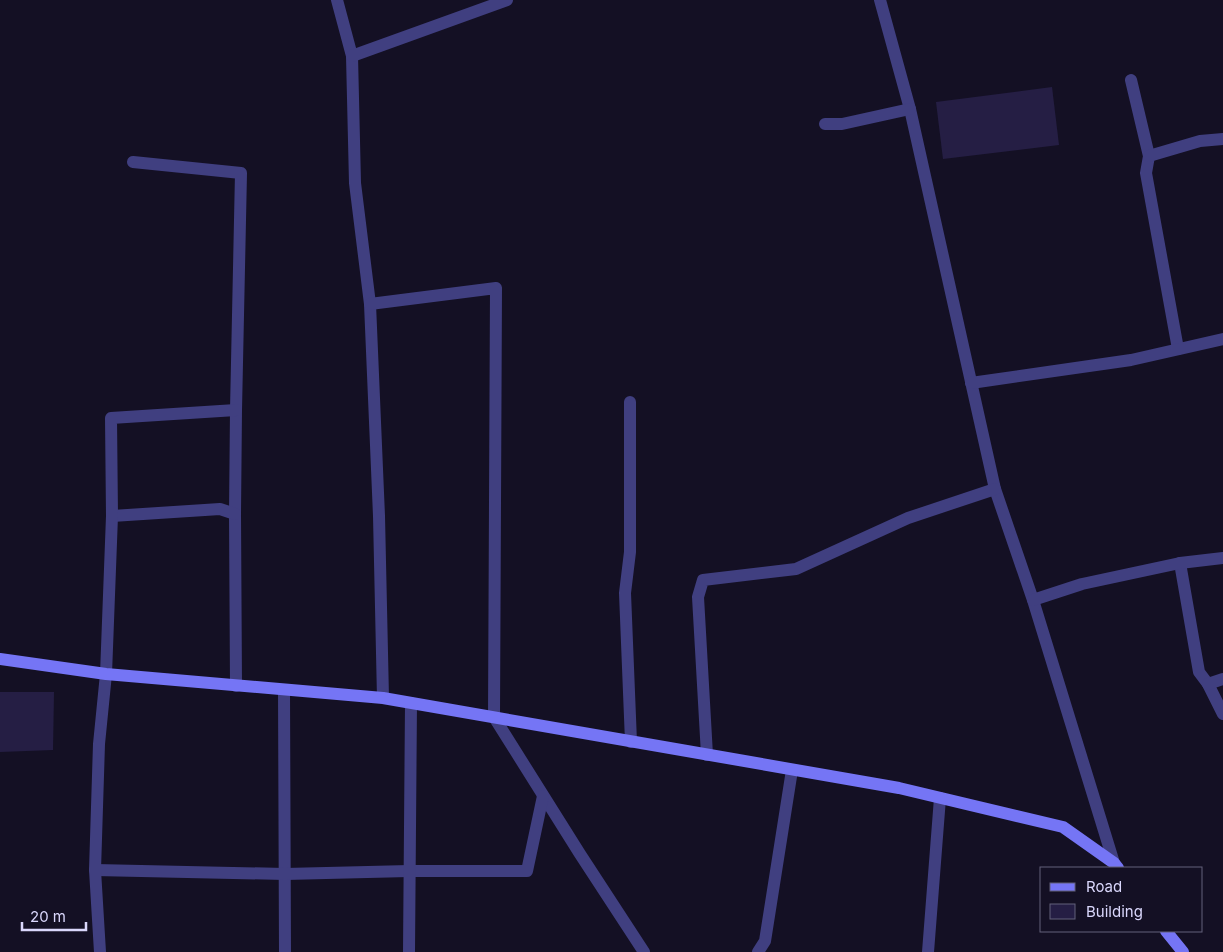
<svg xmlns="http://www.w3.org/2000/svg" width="1223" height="952" viewBox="0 0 1223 952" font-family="Inter,sans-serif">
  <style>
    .building { fill: #251e44 }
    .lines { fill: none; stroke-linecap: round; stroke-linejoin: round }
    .street { stroke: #403f80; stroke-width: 12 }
    .secondary { stroke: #7575f5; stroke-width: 12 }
  </style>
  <rect width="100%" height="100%" fill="#141024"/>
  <g class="building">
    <path d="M 1052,87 L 1059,145 L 943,159 L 936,102 Z"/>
    <path d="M 0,692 L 54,692 L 53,750 L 0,752 Z"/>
  </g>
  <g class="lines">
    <g class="street">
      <path d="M 337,0 L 352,56 L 355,183 L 370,304 L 379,516 L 383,698"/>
      <path d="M 880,0 L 910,109 L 995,489 L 1033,600 L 1114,863"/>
      <path d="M 352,56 L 507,0"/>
      <path d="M 1131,80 L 1149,156 L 1146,173 L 1178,349"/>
      <path d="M 825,124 L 842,124 L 910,109"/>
      <path d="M 1149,156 L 1200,141 L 1223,139"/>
      <path d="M 133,162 L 241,173 L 236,410 L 235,514 L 236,686"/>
      <path d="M 370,304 L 496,288 L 494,717 L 580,854 L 644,952"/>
      <path d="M 971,383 L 1131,360 L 1223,339"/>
      <path d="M 630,402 L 630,552 L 625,593 L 631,742"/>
      <path d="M 112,516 L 220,509 L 235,514"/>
      <path d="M 1180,563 L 1199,672 L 1208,684 L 1223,714"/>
      <path d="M 1033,600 L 1082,584 L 1180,563 L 1223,558"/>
      <path d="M 1208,684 L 1223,679"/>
      <path d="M 284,690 L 285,952"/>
      <path d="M 707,755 L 698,597 L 703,580 L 796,569 L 908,518 L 995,489"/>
      <path d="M 95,870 L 285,874 L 409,871 L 527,871 L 543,796"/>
      <path d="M 100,952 L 95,870 L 99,744 L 106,674 L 112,516 L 111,418 L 236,410"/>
      <path d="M 409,952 L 411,703"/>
      <path d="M 758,952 L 765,941 L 792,770"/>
      <path d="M 928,952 L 940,798"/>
    </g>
    <g class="secondary">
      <path d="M 0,659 L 106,674 L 383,698 L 899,788 L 1063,827 L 1114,863 L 1118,868"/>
      <path d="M 1166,931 L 1183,952"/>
    </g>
  </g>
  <rect x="1040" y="867" width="162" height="65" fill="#141024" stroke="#63607a"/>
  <rect x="1050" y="883" width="25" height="8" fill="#7575f5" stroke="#63607a"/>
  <text x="1086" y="892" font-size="15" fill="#dad7fc">Road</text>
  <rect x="1050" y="904" width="25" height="15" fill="#251e44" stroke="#63607a"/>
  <text x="1086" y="917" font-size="15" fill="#dad7fc">Building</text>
  <path d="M22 922v8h64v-8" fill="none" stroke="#dad7fc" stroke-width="2.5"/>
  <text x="30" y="922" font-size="15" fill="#dad7fc" stroke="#141024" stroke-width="4" paint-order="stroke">20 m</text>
</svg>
